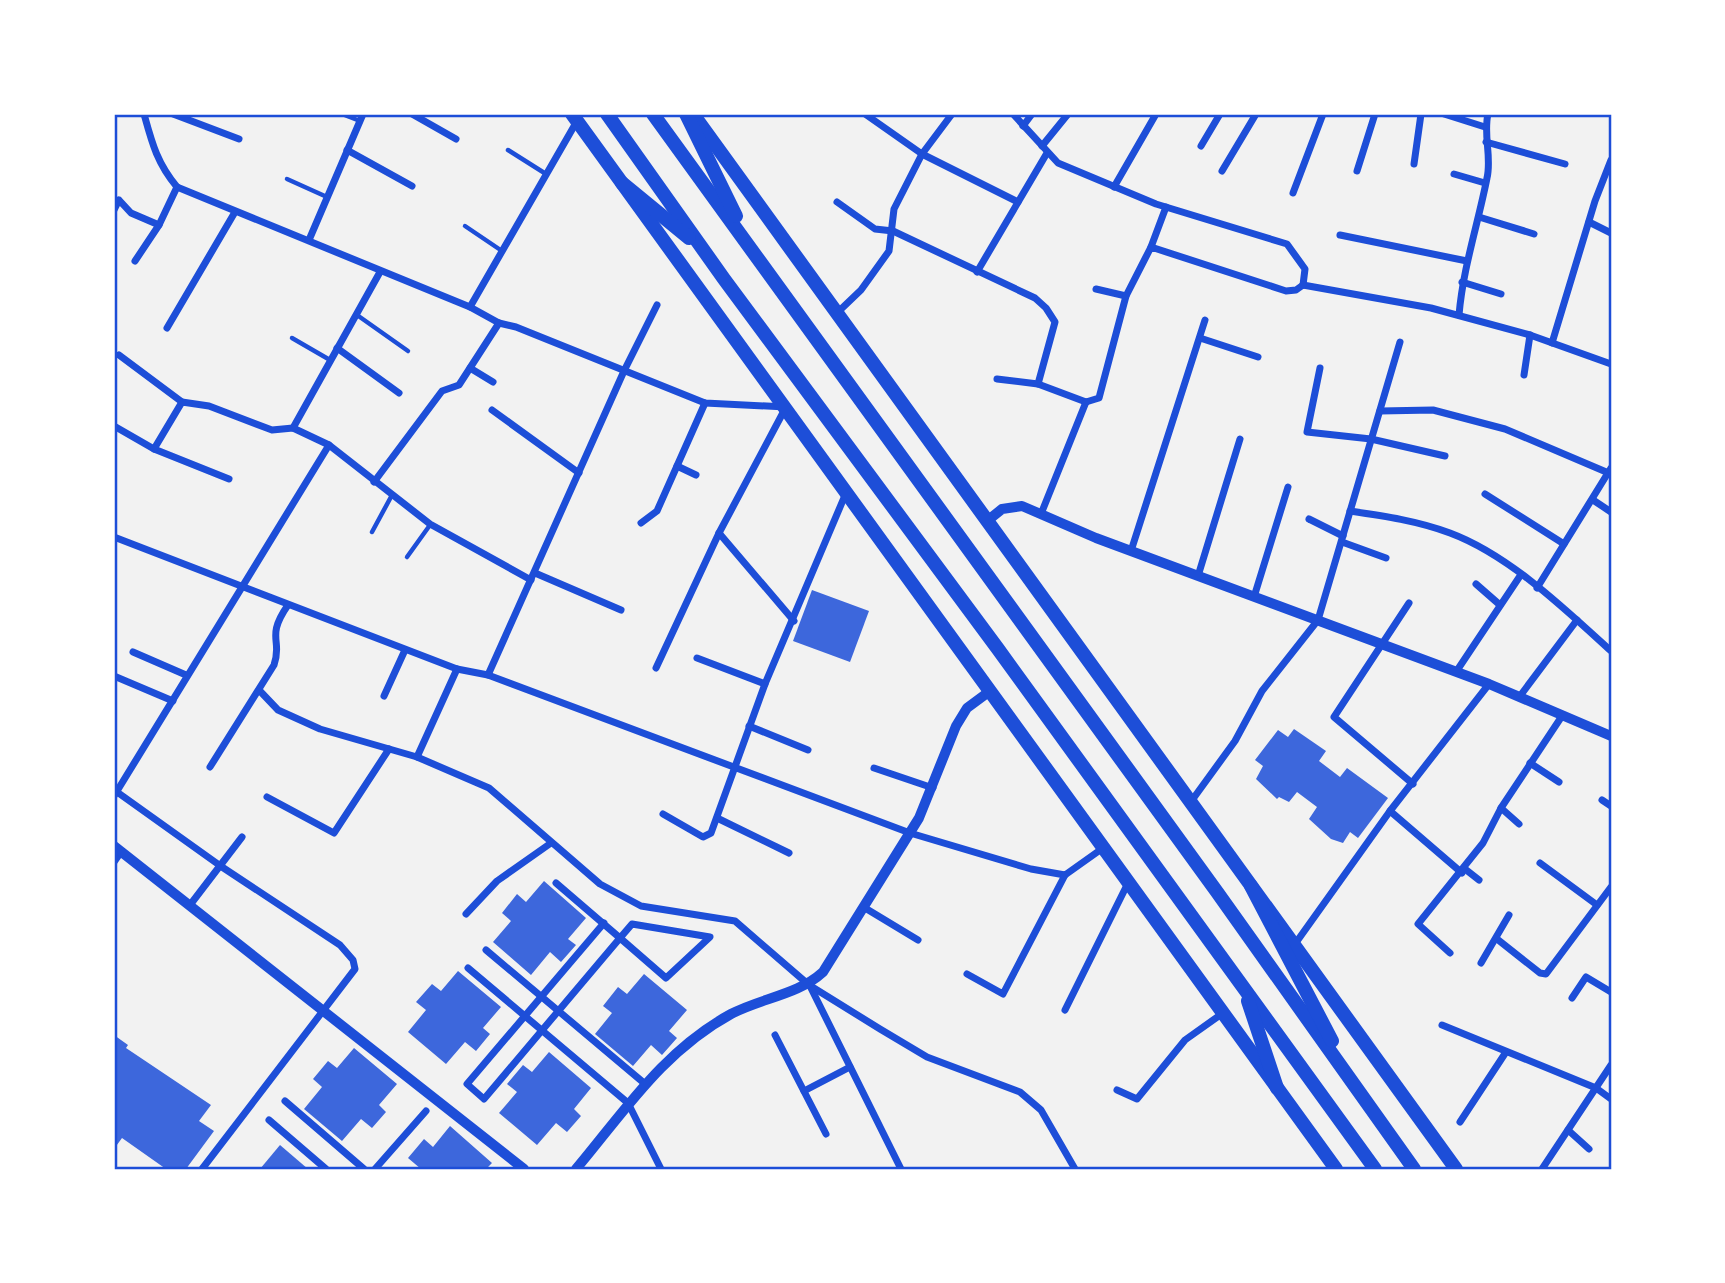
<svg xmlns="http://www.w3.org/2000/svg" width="1725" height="1283" viewBox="0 0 1725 1283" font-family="'Libre Baskerville',serif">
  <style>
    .building { fill: #3d67dc }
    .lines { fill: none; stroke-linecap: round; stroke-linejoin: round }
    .service { stroke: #1d4ed8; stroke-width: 4.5 }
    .minor { stroke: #1d4ed8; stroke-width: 7 }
    .tertiary { stroke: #1d4ed8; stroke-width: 10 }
    .primary { stroke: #1d4ed8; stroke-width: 14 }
    .trunk { stroke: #1d4ed8; stroke-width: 14 }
    .neatline { fill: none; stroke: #1d4ed8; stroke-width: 2.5 }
  </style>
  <rect width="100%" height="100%" fill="#f2f2f2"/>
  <g class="building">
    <path d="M 812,590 L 869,611 L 850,662 L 793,641 Z"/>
    <path d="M 1294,729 L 1326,751 L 1319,761 L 1340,777 L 1347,768 L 1388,798 L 1358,838 L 1350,832 L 1343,843 L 1331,839 L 1309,819 L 1317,807 L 1297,792 L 1289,802 L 1279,797 L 1277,799 L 1256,779 L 1263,766 L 1255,760 L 1278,730 L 1288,737 Z"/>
    <path d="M 544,881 L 586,918 L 568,939 L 576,945 L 561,962 L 550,952 L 531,975 L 493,942 L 511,921 L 502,913 L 517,894 L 526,902 Z"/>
    <path d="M 458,971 L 501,1007 L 483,1028 L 490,1034 L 476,1051 L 465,1042 L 446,1064 L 408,1032 L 426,1010 L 416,1002 L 432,984 L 441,991 Z"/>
    <path d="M 644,974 L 687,1010 L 669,1031 L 677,1038 L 662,1055 L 651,1045 L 633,1066 L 595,1034 L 612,1013 L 603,1006 L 618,987 L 627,994 Z"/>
    <path d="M 114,1035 L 128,1045 L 126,1048 L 211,1105 L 199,1121 L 214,1131 L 186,1169 L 166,1169 L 122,1138 L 114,1149 Z"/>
    <path d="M 354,1048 L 397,1084 L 379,1105 L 386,1112 L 372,1128 L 361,1119 L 342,1141 L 304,1109 L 322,1087 L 313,1079 L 328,1061 L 337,1068 Z"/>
    <path d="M 549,1052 L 591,1088 L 574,1109 L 581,1116 L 567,1132 L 556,1123 L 537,1145 L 499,1113 L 517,1092 L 507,1084 L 523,1065 L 532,1072 Z"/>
    <path d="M 450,1126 L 492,1163 L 486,1169 L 421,1169 L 408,1158 L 424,1139 L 433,1147 Z"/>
    <path d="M 280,1145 L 308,1169 L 260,1169 Z"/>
  </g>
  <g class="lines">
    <g class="service">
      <path d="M 342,114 L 360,121"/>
      <path d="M 508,150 L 546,174"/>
      <path d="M 287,179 L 327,197"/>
      <path d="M 465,226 L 502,251"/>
      <path d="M 357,315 L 408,351"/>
      <path d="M 292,338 L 330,360"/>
      <path d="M 372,532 L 392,495"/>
      <path d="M 407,557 L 430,525"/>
    </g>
    <g class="minor">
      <path d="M 144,114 C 152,143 157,163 177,187 L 470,307 L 499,323 L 516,327 L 705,403 L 786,407 L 719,533 L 656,668"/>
      <path d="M 173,114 L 239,139"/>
      <path d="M 412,114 L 456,139"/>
      <path d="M 865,114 L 922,154 L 1018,202"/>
      <path d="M 1013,114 L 1058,163 L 1156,204 L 1287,244 L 1305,269 L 1303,285"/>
      <path d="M 1444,114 L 1485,127"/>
      <path d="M 1023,126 L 1032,114"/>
      <path d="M 1486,142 L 1565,164"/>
      <path d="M 1042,146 L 1068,114"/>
      <path d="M 1201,146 L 1220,114"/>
      <path d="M 347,150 L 412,186"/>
      <path d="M 1414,164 L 1421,114"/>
      <path d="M 1222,171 L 1256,114"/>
      <path d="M 1357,171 L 1375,114"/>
      <path d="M 1454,174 L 1485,183"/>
      <path d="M 1114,187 L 1156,114"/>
      <path d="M 1293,193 L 1323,114"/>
      <path d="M 837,202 L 875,229 L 893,231 L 1035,298 L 1046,308 L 1055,322 L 1038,384"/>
      <path d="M 114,210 L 119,200 L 131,213 L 159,225 L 177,187"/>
      <path d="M 1479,217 L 1534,234"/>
      <path d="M 1589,222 L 1611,233"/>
      <path d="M 1340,235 L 1467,261"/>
      <path d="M 309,240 L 363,114"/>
      <path d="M 1151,247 L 1166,207"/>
      <path d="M 135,261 L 159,225"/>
      <path d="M 977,272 L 1047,153"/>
      <path d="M 1462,282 L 1501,294"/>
      <path d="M 1303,285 L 1431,308 L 1530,335 L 1611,364"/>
      <path d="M 1096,289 L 1126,296"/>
      <path d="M 470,307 L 577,121"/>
      <path d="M 838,312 L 861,290 L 889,251 L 894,209 L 922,154 L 952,114"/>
      <path d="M 1459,315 C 1463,268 1478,224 1487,178 C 1492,157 1483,135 1488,114"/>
      <path d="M 167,328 L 235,212"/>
      <path d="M 1200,338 L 1258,357"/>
      <path d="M 1552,343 L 1595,201 L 1611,160"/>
      <path d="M 337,348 L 399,393"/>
      <path d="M 119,355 L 182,402"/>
      <path d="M 470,368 L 493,382"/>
      <path d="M 1320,368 L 1307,432 L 1371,439 L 1445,456"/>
      <path d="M 1524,375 L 1530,335"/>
      <path d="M 997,379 L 1038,384 L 1086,402"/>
      <path d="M 1086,402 L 1099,398 L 1126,296 L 1151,247 L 1286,291 L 1296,290 L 1303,285"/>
      <path d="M 492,410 L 579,473"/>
      <path d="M 1380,411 L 1433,410 L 1505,429 L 1611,474"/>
      <path d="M 114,426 L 154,449 L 229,479"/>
      <path d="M 293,428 L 380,272"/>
      <path d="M 154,449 L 182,402 L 209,406 L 272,430 L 293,428 L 329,445 L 430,524 L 531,580"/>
      <path d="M 677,466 L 696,475"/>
      <path d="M 374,482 L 442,391 L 459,385 L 499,323"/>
      <path d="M 1485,494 L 1564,544"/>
      <path d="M 1593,500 L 1611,512"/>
      <path d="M 1350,511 C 1384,516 1418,521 1450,533 C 1509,555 1565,609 1611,651"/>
      <path d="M 1041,514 L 1086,402"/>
      <path d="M 1309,519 L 1343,536"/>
      <path d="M 641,523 L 657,511 L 705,403"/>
      <path d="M 719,533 L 794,621"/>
      <path d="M 114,537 L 457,669 L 488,675 L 910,833 L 1031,869 L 1065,875 L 1103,848"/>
      <path d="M 1342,542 L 1386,558"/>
      <path d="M 1131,551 L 1205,320"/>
      <path d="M 535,573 L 621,610"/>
      <path d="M 1198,576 L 1240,439"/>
      <path d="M 1476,584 L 1500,605"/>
      <path d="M 1537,588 L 1611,468"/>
      <path d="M 1254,597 L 1288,487"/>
      <path d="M 1409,603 L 1334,717 L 1413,784"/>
      <path d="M 133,652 L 186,675"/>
      <path d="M 697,658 L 765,684"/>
      <path d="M 1456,672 L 1520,576"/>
      <path d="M 488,675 L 624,371 L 657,305"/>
      <path d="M 114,676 L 173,701"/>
      <path d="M 259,690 L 278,710 L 320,729 L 417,757 L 489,788 L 600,884 L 641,906 L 735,921 L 809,985 L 880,1029 L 927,1057 L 1020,1092 L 1041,1110 L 1075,1169"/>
      <path d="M 384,696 L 405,650"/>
      <path d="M 1520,696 L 1577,620"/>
      <path d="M 749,726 L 808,750"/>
      <path d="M 417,757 L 457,669"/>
      <path d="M 1530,763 L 1559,782"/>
      <path d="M 210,767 L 274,665 C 283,640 265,638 288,605"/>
      <path d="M 874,768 L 933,788"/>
      <path d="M 117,792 L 222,867 L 340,945 L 353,960 L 355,969 L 202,1169"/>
      <path d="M 114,796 L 329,445"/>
      <path d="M 267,797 L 334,833 L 389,749"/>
      <path d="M 1602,800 L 1611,806"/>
      <path d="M 1190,803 L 1235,741 L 1262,691 L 1318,620 L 1400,342"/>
      <path d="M 1501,808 L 1519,824"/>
      <path d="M 1390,811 L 1462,873"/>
      <path d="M 663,814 L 703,837 L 711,833 L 765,684 L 846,493"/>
      <path d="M 717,818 L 789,853"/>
      <path d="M 114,862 L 121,852"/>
      <path d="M 1540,863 L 1597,905"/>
      <path d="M 1465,869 L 1479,880"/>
      <path d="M 556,883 L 620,938 L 632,924 L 710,937 L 666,978 L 620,938 L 484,1099 L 467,1084 L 604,923"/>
      <path d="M 190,905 L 242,837"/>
      <path d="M 865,908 L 918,940"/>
      <path d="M 466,914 L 497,881 L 551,843"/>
      <path d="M 1497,939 L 1540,973 L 1546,974 L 1611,887"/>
      <path d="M 1295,944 L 1390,811 L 1489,684"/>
      <path d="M 486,950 L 644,1083"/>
      <path d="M 1450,953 L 1418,924 L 1483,843 L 1501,808 L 1562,716"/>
      <path d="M 1481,963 L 1509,915"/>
      <path d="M 468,968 L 628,1103 L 661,1169"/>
      <path d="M 967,974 L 1003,994 L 1065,875"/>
      <path d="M 810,986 L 901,1169"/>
      <path d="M 1572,998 L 1586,977 L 1611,992"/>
      <path d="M 1065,1010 L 1128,883"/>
      <path d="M 1442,1025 L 1596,1088 L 1611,1099"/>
      <path d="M 775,1035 L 826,1134"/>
      <path d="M 1117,1090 L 1137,1099 L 1185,1040 L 1223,1013"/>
      <path d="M 804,1091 L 850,1067"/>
      <path d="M 285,1101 L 364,1169"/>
      <path d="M 269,1120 L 326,1169"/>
      <path d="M 1460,1122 L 1506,1052"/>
      <path d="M 1568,1130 L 1589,1149"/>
      <path d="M 375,1169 L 426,1111"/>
      <path d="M 1542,1169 L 1611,1065"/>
    </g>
    <g class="tertiary">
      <path d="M 987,521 L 1002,509 L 1022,506 L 1096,538 L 1489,684 L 1611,736"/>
      <path d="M 114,846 L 524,1169"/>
      <path d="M 576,1169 C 624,1112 663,1051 731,1014 C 761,998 798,995 823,972 L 919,818 L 956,726 L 967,708 L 990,691"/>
    </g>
    <g class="primary">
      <path d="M 572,114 L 1336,1169"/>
      <path d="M 693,114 L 1456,1169"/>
    </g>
    <g class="trunk">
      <path d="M 607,114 L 724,279 L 998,649 L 1375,1169"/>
      <path d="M 653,114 L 1217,892 L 1414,1169"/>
      <path d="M 686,114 L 736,216"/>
      <path d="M 622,183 L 689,238"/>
      <path d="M 1251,886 L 1332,1041"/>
      <path d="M 1248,1001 L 1277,1088"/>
    </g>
  </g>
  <rect width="1725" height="1283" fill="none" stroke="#ffffff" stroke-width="231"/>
  <rect x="116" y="116" width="1494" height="1052" class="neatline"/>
</svg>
